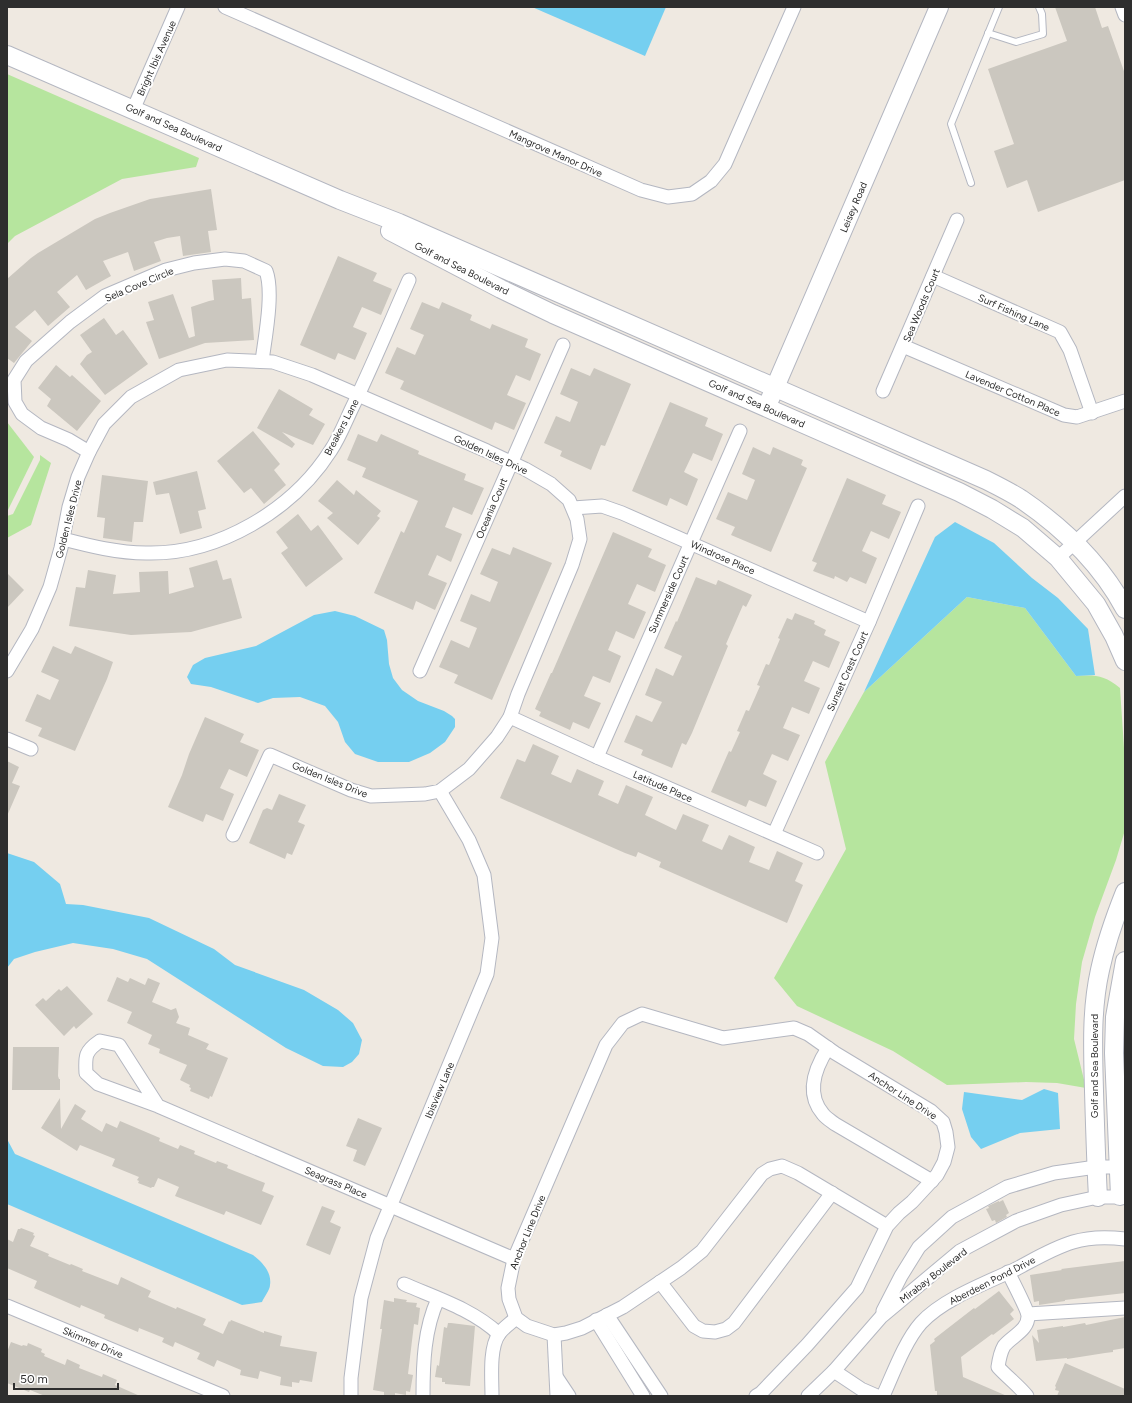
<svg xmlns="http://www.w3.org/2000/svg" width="1132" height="1403" viewBox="0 0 1132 1403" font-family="Figtree,sans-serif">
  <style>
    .green { fill: #b6e59e }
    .water { fill: #75cff0 }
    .building { fill: #cbc7bf }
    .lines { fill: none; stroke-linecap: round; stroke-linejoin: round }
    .lane-casing { stroke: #b4b7c1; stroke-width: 8 }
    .street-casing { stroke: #b4b7c1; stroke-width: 15 }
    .secondary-casing { stroke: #b4b7c1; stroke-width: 20 }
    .lane { stroke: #fff; stroke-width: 6 }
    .street { stroke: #fff; stroke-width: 13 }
    .secondary { stroke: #fff; stroke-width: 18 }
    .labels { text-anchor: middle; stroke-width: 4; stroke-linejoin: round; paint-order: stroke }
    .street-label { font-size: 10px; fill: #2e2e2e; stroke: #fff }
  </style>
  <rect width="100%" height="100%" fill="#efe9e1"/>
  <g class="green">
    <path d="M 7,74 L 199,158 L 196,167 L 122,179 L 15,236 L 7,244 Z"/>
    <path d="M 7,422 L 34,457 L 8,510 L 7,509 Z"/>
    <path d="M 40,455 L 51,463 L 31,525 L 7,538 L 7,516 L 13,514 L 40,460 Z"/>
    <path d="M 967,597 L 1025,608 L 1076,676 C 1096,675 1104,675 1120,688 L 1125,763 L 1125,830 L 1116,860 L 1095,917 L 1082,962 L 1076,1004 L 1074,1039 L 1086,1088 L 1057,1083 L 1026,1082 L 947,1085 L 893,1051 L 797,1006 L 774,978 L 846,849 L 825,762 L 864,692 Z"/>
  </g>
  <g class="water">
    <path d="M 532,7 L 666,7 L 645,56 Z"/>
    <path d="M 955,522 L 994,543 L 1032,578 L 1058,598 L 1088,629 L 1095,675 L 1076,676 L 1025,608 L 967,597 L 864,692 L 935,537 Z"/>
    <path d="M 335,611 L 355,616 L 384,630 L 387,640 L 389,664 L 393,678 L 402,690 L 418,701 L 444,711 L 452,716 L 455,719 L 455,727 L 445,742 L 430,753 L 409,762 L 378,762 L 355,754 L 345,742 L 338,722 L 325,706 L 300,697 L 273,698 L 258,703 L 211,687 L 191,684 L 187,677 L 193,665 L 205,658 L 256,646 L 314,615 Z"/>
    <path d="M 7,853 L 34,862 L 60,884 L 66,904 L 83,905 L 149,918 L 214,949 L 235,965 L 304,990 L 338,1010 L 353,1023 L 362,1040 L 359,1054 L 352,1062 L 343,1067 L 323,1066 L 286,1048 L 147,959 L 113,949 L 73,943 L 35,952 L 14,959 L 7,968 Z"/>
    <path d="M 1044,1089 L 1058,1093 L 1060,1129 L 1020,1133 L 981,1149 L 971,1137 L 962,1109 L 964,1092 L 1022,1100 Z"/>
    <path d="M 7,1139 L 15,1154 L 253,1255 C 262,1262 272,1272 270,1285 C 270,1290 264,1297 262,1302 L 242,1305 L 7,1204 Z"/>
  </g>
  <g class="building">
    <path d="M 1055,7 L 1095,7 L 1102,28 L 1108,26 L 1125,74 L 1125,180 L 1038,212 L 1027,180 L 1007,188 L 994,151 L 1014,144 L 988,69 L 1067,41 Z"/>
    <path d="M 211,189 L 217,230 L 208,231 L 211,252 L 183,256 L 180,236 L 167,238 L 154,242 L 161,261 L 134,271 L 128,252 L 103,261 L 111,276 L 86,290 L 77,275 L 57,292 L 70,307 L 48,326 L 35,310 L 15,327 L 32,341 L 14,363 L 7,358 L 7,279 L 31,258 L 38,253 L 95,219 L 110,213 L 150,199 Z"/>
    <path d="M 338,256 L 377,273 L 373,281 L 392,289 L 381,315 L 362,307 L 353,327 L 367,333 L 355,360 L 338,353 L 335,360 L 300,345 Z"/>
    <path d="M 241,278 L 242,299 L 251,298 L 254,340 L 205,343 L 159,359 L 146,322 L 154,320 L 148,302 L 173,294 L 189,338 L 195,336 L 191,307 L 209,301 L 214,300 L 212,280 Z"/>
    <path d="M 422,302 L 439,309 L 442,302 L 472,315 L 470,320 L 490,329 L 492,324 L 528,339 L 525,347 L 541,354 L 530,381 L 516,375 L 507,395 L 526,403 L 514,430 L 495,422 L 492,430 L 454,413 L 400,389 L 404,381 L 385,373 L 397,347 L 415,355 L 424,335 L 410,329 Z"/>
    <path d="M 104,318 L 116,335 L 123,330 L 148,364 L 105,395 L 80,364 L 87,355 L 92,352 L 80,335 Z"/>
    <path d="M 56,365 L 70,377 L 72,375 L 101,401 L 77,431 L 47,406 L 51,399 L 38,388 Z"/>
    <path d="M 571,368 L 590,376 L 594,368 L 631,384 L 605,446 L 601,445 L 591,470 L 560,456 L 562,451 L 544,443 L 556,416 L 570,422 L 578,402 L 560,394 Z"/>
    <path d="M 279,389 L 313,409 L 309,415 L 325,424 L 313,445 L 282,432 L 295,444 L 292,448 L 257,428 Z"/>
    <path d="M 670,402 L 708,418 L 705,426 L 723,434 L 712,461 L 693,453 L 684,472 L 698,479 L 687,506 L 670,498 L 667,506 L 632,491 Z"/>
    <path d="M 253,431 L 280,464 L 274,470 L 286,485 L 264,504 L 251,488 L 244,493 L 217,461 Z"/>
    <path d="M 358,434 L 377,442 L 381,434 L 419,451 L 418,454 L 466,474 L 464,480 L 484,488 L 472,515 L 453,507 L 445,527 L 462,534 L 451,562 L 437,555 L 428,575 L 447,583 L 435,610 L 416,601 L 413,610 L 374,593 L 401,531 L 404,533 L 418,501 L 362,477 L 366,468 L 347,460 Z"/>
    <path d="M 753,447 L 770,455 L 773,447 L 803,460 L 801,465 L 807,468 L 771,552 L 731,535 L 735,527 L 716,519 L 728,492 L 747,500 L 755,480 L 742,474 Z"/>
    <path d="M 197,471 L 206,509 L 198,511 L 202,528 L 180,534 L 169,493 L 156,495 L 153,482 Z"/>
    <path d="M 102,475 L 148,481 L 143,522 L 134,522 L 132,542 L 103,538 L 105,518 L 97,517 Z"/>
    <path d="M 847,478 L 886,495 L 882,504 L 901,512 L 889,539 L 871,531 L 862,551 L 877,558 L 866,584 L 850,577 L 847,582 L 835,576 L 834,579 L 813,571 L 817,563 L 812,561 Z"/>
    <path d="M 337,480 L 354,495 L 356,490 L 381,511 L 377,516 L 380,518 L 358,545 L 327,518 L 333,513 L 318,501 Z"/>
    <path d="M 298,514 L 311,531 L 318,525 L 343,559 L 306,587 L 281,553 L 288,548 L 276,532 Z"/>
    <path d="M 613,532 L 652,549 L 648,557 L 666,565 L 655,592 L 637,584 L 628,604 L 646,612 L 634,639 L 616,631 L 608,650 L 621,656 L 610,683 L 593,676 L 584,696 L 601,703 L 589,729 L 573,722 L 570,730 L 539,716 L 541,712 L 535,709 L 551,673 L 552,673 Z"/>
    <path d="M 513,547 L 552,563 L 492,700 L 454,683 L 458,675 L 439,667 L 451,640 L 469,648 L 477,628 L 460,621 L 471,594 L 490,602 L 498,582 L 480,574 L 492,548 L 510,555 Z"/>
    <path d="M 217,560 L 223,580 L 231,578 L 242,618 L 191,632 L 131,635 L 69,626 L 76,587 L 85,588 L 88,570 L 116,575 L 113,594 L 140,592 L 139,572 L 168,571 L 169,594 L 194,587 L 189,568 Z"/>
    <path d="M 7,573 L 24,590 L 7,608 Z"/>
    <path d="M 696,577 L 716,585 L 718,580 L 752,595 L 746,607 L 743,605 L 726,644 L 728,646 L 692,733 L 686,745 L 682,743 L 672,768 L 641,755 L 643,750 L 624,742 L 636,715 L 652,722 L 662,702 L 645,695 L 656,668 L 673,676 L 682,656 L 664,648 L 676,621 L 677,622 Z"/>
    <path d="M 795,613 L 815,621 L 814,624 L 826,630 L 824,635 L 840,642 L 829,668 L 813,661 L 804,681 L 820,688 L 809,714 L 792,707 L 783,728 L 800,735 L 788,761 L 772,754 L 763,774 L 777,781 L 766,807 L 749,800 L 746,807 L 711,792 L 729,751 L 731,752 L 740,732 L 737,731 L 746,710 L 749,711 L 760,686 L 757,685 L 766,664 L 769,665 L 780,639 L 778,638 L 787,618 L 792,620 Z"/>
    <path d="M 53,646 L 71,654 L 75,646 L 113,662 L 107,679 L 75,751 L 38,736 L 42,728 L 25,721 L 37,694 L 50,700 L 59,680 L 41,672 Z"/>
    <path d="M 205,717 L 244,734 L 240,742 L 259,750 L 247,777 L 229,769 L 220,788 L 234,794 L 223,821 L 206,814 L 203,822 L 168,807 L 182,775 L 189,754 Z"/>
    <path d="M 533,744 L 559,756 L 551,774 L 571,783 L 577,769 L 604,781 L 598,795 L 618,804 L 626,785 L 653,797 L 645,815 L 676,830 L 683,814 L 709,825 L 702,841 L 722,850 L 729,835 L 755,847 L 749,862 L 769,870 L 777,851 L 803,863 L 795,881 L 803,885 L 787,923 L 659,867 L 661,862 L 638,852 L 636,857 L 625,853 L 500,798 L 517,759 L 525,762 Z"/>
    <path d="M 7,761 L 19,767 L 12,783 L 20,786 L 7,816 Z"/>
    <path d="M 279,794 L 306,805 L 298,822 L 305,825 L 292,855 L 287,853 L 285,859 L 249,843 L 263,810 L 267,808 L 272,810 Z"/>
    <path d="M 117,977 L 128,982 L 130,978 L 145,985 L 148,978 L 160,983 L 152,1002 L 171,1010 L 176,1008 L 179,1017 L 176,1023 L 190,1028 L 188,1035 L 209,1044 L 206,1049 L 228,1058 L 212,1097 L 210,1096 L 209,1099 L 190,1091 L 191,1088 L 189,1087 L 190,1085 L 180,1080 L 187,1065 L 159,1053 L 160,1049 L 148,1044 L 152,1035 L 127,1023 L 132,1012 L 107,1001 Z"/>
    <path d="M 67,986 L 93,1014 L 76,1029 L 74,1026 L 64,1036 L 35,1005 L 43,998 L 46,1001 L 59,989 L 61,991 Z"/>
    <path d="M 13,1047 L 59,1047 L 58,1076 L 59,1079 L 60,1079 L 60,1090 L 12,1090 Z"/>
    <path d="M 60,1098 L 61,1129 L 75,1104 L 86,1111 L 81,1119 L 102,1132 L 106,1123 L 117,1128 L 120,1121 L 160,1138 L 159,1141 L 178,1149 L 180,1145 L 195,1151 L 194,1154 L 216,1163 L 217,1161 L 228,1165 L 227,1168 L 265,1183 L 262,1191 L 274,1196 L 261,1225 L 226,1211 L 224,1215 L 175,1196 L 179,1187 L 158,1178 L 154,1187 L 152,1187 L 151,1188 L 138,1183 L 139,1181 L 137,1180 L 139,1177 L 112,1166 L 115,1159 L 80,1145 L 77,1151 L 41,1128 Z"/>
    <path d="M 358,1118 L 382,1128 L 365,1166 L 353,1161 L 357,1150 L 346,1146 Z"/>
    <path d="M 1003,1200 L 1009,1213 L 1006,1215 L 1007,1217 L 996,1223 L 995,1220 L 992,1221 L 986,1209 L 989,1208 L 988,1206 L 999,1201 L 999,1202 Z"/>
    <path d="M 322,1206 L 335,1211 L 330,1222 L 341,1227 L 330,1255 L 306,1245 Z"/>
    <path d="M 21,1228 L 34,1233 L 33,1235 L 35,1236 L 30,1246 L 49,1254 L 48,1256 L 70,1265 L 71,1264 L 83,1269 L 82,1271 L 118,1285 L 121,1277 L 138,1285 L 151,1291 L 148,1297 L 176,1309 L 177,1307 L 206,1319 L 203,1325 L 223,1334 L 229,1321 L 230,1322 L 231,1320 L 264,1333 L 264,1331 L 282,1336 L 280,1346 L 317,1352 L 312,1382 L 300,1380 L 299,1383 L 292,1382 L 292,1387 L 280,1385 L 281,1377 L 260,1371 L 258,1379 L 240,1375 L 241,1370 L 217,1360 L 214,1367 L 197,1359 L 200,1353 L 175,1342 L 173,1347 L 162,1342 L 164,1338 L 139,1328 L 138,1332 L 104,1318 L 105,1315 L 81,1305 L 80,1308 L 34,1288 L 37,1281 L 7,1268 L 7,1239 L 13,1242 L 18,1229 L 20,1229 Z"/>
    <path d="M 1125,1261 L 1125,1293 L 1065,1300 L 1065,1301 L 1039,1305 L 1039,1301 L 1034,1302 L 1030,1275 L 1062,1270 L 1061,1269 Z"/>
    <path d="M 999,1291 L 1014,1310 L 1010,1314 L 1014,1319 L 993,1335 L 992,1334 L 961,1357 L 963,1377 L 1007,1396 L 937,1396 L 937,1391 L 935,1391 L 930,1345 L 935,1341 L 934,1339 L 974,1308 L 975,1309 Z"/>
    <path d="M 394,1298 L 407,1300 L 406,1302 L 417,1303 L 416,1307 L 420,1308 L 418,1325 L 414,1324 L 408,1374 L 413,1375 L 410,1392 L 406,1391 L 406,1395 L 395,1393 L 395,1396 L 384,1395 L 384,1392 L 373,1390 L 382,1329 L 380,1329 L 384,1300 L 394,1302 Z"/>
    <path d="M 1125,1317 L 1125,1348 L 1113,1350 L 1113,1352 L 1105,1353 L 1067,1359 L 1067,1358 L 1036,1361 L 1032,1335 L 1039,1343 L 1037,1330 L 1063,1326 L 1063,1327 L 1085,1323 L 1086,1325 Z"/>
    <path d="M 448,1323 L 451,1323 L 475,1326 L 470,1386 L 445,1384 L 445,1382 L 442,1382 L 442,1378 L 435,1377 L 437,1365 L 439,1366 L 444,1327 L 447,1328 Z"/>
    <path d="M 11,1342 L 22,1346 L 23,1345 L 27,1346 L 28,1343 L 42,1349 L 41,1352 L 45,1354 L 44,1356 L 65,1365 L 67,1359 L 80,1365 L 79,1368 L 102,1377 L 103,1374 L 117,1380 L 115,1385 L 140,1396 L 45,1396 L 30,1390 L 29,1392 L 7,1383 L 7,1352 Z"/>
    <path d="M 1065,1363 L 1125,1389 L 1125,1396 L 1057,1396 L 1059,1391 L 1055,1390 L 1056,1387 L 1055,1386 Z"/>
  </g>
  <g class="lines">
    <defs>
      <g id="lane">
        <path d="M 988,33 L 1016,42 L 1043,34 L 1042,14 L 1039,7"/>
        <path d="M 971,183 L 951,124 L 999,7"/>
      </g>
      <g id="street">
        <path d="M 225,7 L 641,190 L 668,197 L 692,194 L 711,181 L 725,164 L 794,7"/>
        <path d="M 1122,7 L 1125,15"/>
        <path d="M 133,110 L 178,7"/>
        <path d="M 933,276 L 1060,332 L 1070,350 L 1092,413"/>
        <path d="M 903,346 L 1064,415 L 1077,417 L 1125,401"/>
        <path d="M 883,391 L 957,220"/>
        <path d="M 89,452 L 69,440 L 41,428 L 22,414 L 15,402 L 14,380 L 26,361 L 70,322 L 105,296 L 166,270 L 194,263 L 225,259 L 244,261 L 266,271 C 274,292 265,338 262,361"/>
        <path d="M 573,508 L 602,506 L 622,513 L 869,622"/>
        <path d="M 63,539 C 90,546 118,553 146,553 C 218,555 293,510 331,450 C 339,438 345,423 351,410 C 372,367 390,323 409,280"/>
        <path d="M 1058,558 L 1125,496"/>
        <path d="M 7,671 L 32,629 L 50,587 L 61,548 L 69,507 L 78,477 L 89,452 L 104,424 L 131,397 L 179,370 L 227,360 L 273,362 L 312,375 L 487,451 L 525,469 L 551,484 L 569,500 L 577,519 L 580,539 L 572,565 L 518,694 L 510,717 L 497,737 L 469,769 L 440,791 L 425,794 L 371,796 L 351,790 L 270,755 L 233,835"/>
        <path d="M 420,671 L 563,345"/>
        <path d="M 510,717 L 597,757 L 817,853"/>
        <path d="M 7,739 L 31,749"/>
        <path d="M 597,757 L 740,431"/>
        <path d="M 774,834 L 869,622 L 918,506"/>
        <path d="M 828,1048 C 815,1068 805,1093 823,1114 C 826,1118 831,1121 835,1124 L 932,1181"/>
        <path d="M 158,1106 L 119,1045 L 100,1041 C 85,1051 85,1056 86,1073 L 98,1084 L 158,1106 L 514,1259"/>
        <path d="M 1008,1272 C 1012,1280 1027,1309 1028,1315 C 1029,1330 1012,1336 1004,1346 C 1000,1353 999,1360 998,1367 C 1007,1377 1018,1385 1027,1396"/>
        <path d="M 660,1282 L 694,1326 L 703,1331 L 715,1332 L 726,1329 L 734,1323 L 832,1193"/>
        <path d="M 404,1284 C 436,1298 472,1309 499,1334"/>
        <path d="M 7,1306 L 223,1396"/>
        <path d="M 883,1311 L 901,1276 L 919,1247 L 952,1217 L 1007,1187 L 1054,1173 L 1096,1167 L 1125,1167"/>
        <path d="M 1028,1314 L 1125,1308"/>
        <path d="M 607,1315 L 661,1396"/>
        <path d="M 596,1320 L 643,1396"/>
        <path d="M 554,1335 L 557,1396"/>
        <path d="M 834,1371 L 861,1389 L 877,1396"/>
        <path d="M 557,1378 L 569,1396"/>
        <path d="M 351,1396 L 351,1378 L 361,1298 L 377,1238 L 487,974 L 492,938 L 484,875 L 469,840 L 440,791"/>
        <path d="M 423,1396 C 423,1364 424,1329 438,1299"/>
        <path d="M 492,1396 C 492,1379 489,1348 499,1334 C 503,1328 511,1323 516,1318"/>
        <path d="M 756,1396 L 761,1393 L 807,1345 L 857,1288 L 887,1226 L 899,1213 L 912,1202 L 937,1175 L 944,1162 L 948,1147 L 946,1132 L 943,1122 L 931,1111 L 835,1053 L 808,1034 L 794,1028 L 723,1038 L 642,1014 L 623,1023 L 606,1045 L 514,1259 L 508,1288 L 509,1299 L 516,1318 L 527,1326 L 554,1335 L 566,1333 L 582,1328 L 623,1307 L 681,1268 L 702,1251 L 762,1174 L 770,1169 L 782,1166 L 798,1173 L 887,1226"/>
        <path d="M 808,1396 L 834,1371 L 881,1317 L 960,1251 L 1016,1221 L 1061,1205 L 1098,1197 L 1125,1197"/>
        <path d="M 883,1396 C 893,1374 905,1341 921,1323 C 943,1299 986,1283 1016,1269 C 1035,1259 1053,1248 1073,1242 C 1089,1237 1109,1237 1125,1239"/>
      </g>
      <g id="secondary">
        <path d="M 7,55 L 340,200 L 399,223 L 986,480 C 998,486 1010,492 1021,499 C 1062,527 1101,564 1125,609"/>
        <path d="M 390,231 L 501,289 L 553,314 L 959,492 L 992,509 L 1023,528 L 1058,558 L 1096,604 L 1114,636 L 1125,661"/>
        <path d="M 770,399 L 939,7"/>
        <path d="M 1120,1196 L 1114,1053 L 1115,1017 L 1125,961"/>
        <path d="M 1098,1197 C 1096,1162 1095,1126 1094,1091 C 1093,1050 1091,1010 1100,970 C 1106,942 1115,917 1125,892"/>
      </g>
    </defs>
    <use href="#lane" class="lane-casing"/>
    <use href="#street" class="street-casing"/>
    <use href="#secondary" class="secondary-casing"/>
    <use href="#lane" class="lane"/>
    <use href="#street" class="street"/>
    <use href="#secondary" class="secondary"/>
  </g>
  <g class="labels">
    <g class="street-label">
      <text transform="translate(156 58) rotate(-66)" y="4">Bright Ibis Avenue</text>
      <text transform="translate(174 127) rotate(24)" y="4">Golf and Sea Boulevard</text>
      <text transform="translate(556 153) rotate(24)" y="4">Mangrove Manor Drive</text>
      <text transform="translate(853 207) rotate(-67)" y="4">Leisey Road</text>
      <text transform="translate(462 268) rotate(27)" y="4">Golf and Sea Boulevard</text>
      <text transform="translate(139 284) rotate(-23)" y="4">Sela Cove Circle</text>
      <text transform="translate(921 305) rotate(-67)" y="4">Sea Woods Court</text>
      <text transform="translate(1014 312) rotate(24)" y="4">Surf Fishing Lane</text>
      <text transform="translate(1013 393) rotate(23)" y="4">Lavender Cotton Place</text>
      <text transform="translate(757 403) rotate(24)" y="4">Golf and Sea Boulevard</text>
      <text transform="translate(341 427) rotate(-62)" y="4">Breakers Lane</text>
      <text transform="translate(491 454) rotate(25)" y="4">Golden Isles Drive</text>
      <text transform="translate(491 508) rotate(-67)" y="4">Oceania Court</text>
      <text transform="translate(68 519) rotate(-76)" y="4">Golden Isles Drive</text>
      <text transform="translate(723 557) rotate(24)" y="4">Windrose Place</text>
      <text transform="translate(668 594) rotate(-66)" y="4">Summerside Court</text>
      <text transform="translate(847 671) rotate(-66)" y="4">Sunset Crest Court</text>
      <text transform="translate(330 779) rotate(22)" y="4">Golden Isles Drive</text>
      <text transform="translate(663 786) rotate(24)" y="4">Latitude Place</text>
      <text transform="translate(1094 1066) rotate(-90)" y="4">Golf and Sea Boulevard</text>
      <text transform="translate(439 1090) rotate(-67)" y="4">Ibisview Lane</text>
      <text transform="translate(903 1095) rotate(33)" y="4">Anchor Line Drive</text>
      <text transform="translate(336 1182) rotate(23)" y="4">Seagrass Place</text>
      <text transform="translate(527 1232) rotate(-68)" y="4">Anchor Line Drive</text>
      <text transform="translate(933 1275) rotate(-38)" y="4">Mirabay Boulevard</text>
      <text transform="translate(992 1280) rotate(-27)" y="4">Aberdeen Pond Drive</text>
      <text transform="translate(93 1342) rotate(23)" y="4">Skimmer Drive</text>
    </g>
  </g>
  <rect width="1132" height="1403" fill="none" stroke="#2e2e2e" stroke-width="16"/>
  <path d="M14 1383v6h104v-6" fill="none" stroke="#2e2e2e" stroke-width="2"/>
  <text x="20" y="1383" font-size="12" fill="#2e2e2e" stroke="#ffffff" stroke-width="3" paint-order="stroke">50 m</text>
</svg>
